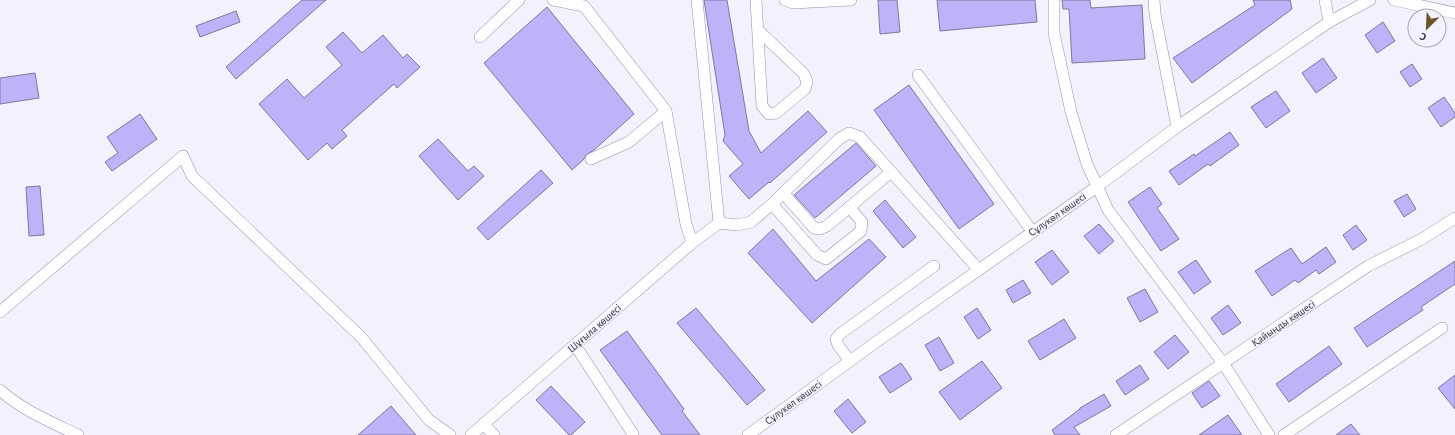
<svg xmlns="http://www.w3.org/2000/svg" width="1455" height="435" viewBox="0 0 1455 435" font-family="'Alegreya Sans',sans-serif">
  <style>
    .building { fill: #bcb3f9; stroke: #7d7a97 }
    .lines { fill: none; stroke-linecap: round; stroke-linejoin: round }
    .minor-casing { stroke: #9390ae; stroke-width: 12 }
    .minor { stroke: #fff; stroke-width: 11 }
    .labels { text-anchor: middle; stroke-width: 3; stroke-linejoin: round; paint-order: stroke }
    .street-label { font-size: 11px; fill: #32313d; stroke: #f2f1fe }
  </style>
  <rect width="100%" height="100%" fill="#f2f1fe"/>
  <g class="building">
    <path d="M 302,0 L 326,0 L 236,79 L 226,67 Z"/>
    <path d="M 704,0 L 727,0 L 749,131 L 761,153 L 808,111 L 827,132 L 770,183 L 769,182 L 749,199 L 729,176 L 743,164 L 723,141 L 725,135 Z"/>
    <path d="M 878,0 L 897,0 L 900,32 L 880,34 Z"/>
    <path d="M 937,0 L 1035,0 L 1037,22 L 940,31 Z"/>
    <path d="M 1062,0 L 1090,0 L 1091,8 L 1142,5 L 1145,59 L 1072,63 L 1069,9 L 1063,9 Z"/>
    <path d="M 1253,0 L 1290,0 L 1292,9 L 1192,83 L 1173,58 L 1255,5 Z"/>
    <path d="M 547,7 L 634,114 L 594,150 L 586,155 L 584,159 L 572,170 L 484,63 Z"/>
    <path d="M 236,11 L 240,22 L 200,37 L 196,26 Z"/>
    <path d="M 1383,22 L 1395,41 L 1377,53 L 1365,35 Z"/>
    <path d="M 343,32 L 362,53 L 383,35 L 403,58 L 407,54 L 420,67 L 397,88 L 394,84 L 342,130 L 347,136 L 332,149 L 327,143 L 308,160 L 259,104 L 287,79 L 304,98 L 342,65 L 326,47 Z"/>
    <path d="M 1323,58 L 1337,78 L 1316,93 L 1302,73 Z"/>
    <path d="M 1412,64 L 1422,79 L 1410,87 L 1400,72 Z"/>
    <path d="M 35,73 L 39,98 L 0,104 L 0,78 Z"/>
    <path d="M 909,85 L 994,204 L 959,229 L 874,110 Z"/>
    <path d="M 1276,91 L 1290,111 L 1266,128 L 1251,107 Z"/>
    <path d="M 1444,97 L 1455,113 L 1455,117 L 1441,127 L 1428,108 Z"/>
    <path d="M 140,114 L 157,139 L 112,171 L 105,162 L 118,153 L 107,137 Z"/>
    <path d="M 1230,132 L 1239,145 L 1210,166 L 1208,164 L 1179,185 L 1169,171 L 1194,154 L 1195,156 Z"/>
    <path d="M 438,139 L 468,171 L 474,166 L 484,176 L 458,200 L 419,156 Z"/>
    <path d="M 856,143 L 876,166 L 815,218 L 794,195 Z"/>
    <path d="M 541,170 L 553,183 L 488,240 L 477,228 Z"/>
    <path d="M 40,186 L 44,235 L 29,236 L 26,187 Z"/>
    <path d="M 1150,187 L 1162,204 L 1157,208 L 1179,239 L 1161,251 L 1128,202 Z"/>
    <path d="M 1407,194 L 1416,209 L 1404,217 L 1394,201 Z"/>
    <path d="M 885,200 L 916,237 L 903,248 L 873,211 Z"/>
    <path d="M 1099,224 L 1114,241 L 1099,254 L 1084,236 Z"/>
    <path d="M 1356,225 L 1367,240 L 1353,250 L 1343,235 Z"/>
    <path d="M 773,229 L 816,281 L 869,239 L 886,257 L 812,323 L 748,253 Z"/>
    <path d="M 1326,247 L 1336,262 L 1319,274 L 1316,270 L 1298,283 L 1295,280 L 1272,296 L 1255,271 L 1291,248 L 1302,264 Z"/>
    <path d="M 1052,250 L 1069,272 L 1052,285 L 1035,262 Z"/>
    <path d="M 1196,260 L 1211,282 L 1194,294 L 1178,272 Z"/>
    <path d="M 1455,261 L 1455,284 L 1421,307 L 1423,310 L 1367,347 L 1354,328 Z"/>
    <path d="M 1023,280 L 1031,293 L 1013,303 L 1006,290 Z"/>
    <path d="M 1145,289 L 1158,312 L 1140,322 L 1127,298 Z"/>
    <path d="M 1228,305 L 1241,323 L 1223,335 L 1211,318 Z"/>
    <path d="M 696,308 L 765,390 L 747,405 L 677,323 Z"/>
    <path d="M 977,308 L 991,330 L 978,339 L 964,317 Z"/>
    <path d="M 1064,319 L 1076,338 L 1040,360 L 1028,341 Z"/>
    <path d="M 627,331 L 684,409 L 682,411 L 700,435 L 662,435 L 600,350 Z"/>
    <path d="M 1175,335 L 1189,352 L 1168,369 L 1154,352 Z"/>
    <path d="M 939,337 L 954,363 L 940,371 L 925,345 Z"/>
    <path d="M 1329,346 L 1342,364 L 1289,402 L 1276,384 Z"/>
    <path d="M 982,361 L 1002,388 L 960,420 L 939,392 Z"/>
    <path d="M 901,363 L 912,379 L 890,393 L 879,377 Z"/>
    <path d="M 1140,365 L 1149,379 L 1125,395 L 1116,381 Z"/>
    <path d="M 1455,375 L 1455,409 L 1438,388 Z"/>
    <path d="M 1209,381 L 1220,396 L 1202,408 L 1192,393 Z"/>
    <path d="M 551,386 L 585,422 L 571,435 L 569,435 L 536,400 Z"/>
    <path d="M 1104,394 L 1111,406 L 1074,427 L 1080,435 L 1055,435 L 1052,430 L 1080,409 L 1080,408 Z"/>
    <path d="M 848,399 L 866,422 L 852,433 L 834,411 Z"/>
    <path d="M 391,406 L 416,435 L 358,435 Z"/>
    <path d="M 1228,415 L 1242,435 L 1199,435 Z"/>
    <path d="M 1351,424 L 1360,435 L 1336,435 Z"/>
  </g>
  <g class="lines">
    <defs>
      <g id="minor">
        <path d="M 553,0 L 584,6 L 666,111 L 686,224 L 692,243"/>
        <path d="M 697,0 L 719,223"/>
        <path d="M 756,0 L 762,106 L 769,114 L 776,113 L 805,89 L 807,82 L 804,74 L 758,30"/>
        <path d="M 785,0 L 793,3 L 851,0"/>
        <path d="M 1054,0 L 1054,33 L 1071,112 L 1087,164 L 1108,210 L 1223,363 L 1269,435"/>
        <path d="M 1154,0 L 1155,14 L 1177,127"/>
        <path d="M 1325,0 L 1329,22"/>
        <path d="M 1394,0 L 1455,13"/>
        <path d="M 480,37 L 519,0"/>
        <path d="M 918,75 L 1032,231"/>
        <path d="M 591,159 L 629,142 L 666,111"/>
        <path d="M 783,193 L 814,228 L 820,229 L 827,226 L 891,172"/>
        <path d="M 772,204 L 817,255 L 826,259 L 861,231 L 862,222 L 849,207"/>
        <path d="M 719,223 L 737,225 L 751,222 L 772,204 L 839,139 L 849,133 L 860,137 L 979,270"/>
        <path d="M 0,312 L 183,156 L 192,176 L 361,337 L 429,420 L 450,435"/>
        <path d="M 575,345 L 633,434"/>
        <path d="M 850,361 L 838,345 L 836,339 L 840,334 L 934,266"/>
        <path d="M 0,390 C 22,410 51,422 78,435"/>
        <path d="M 483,424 L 494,435"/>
        <path d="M 471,435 L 692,243 L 719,223"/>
        <path d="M 748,435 L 872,345 L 1098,186 L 1177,127 L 1329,22 L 1370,0"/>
        <path d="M 1116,435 L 1368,266 L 1422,239 L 1455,218"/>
        <path d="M 1284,435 L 1442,328"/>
      </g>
    </defs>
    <use href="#minor" class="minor-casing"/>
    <use href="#minor" class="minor"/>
  </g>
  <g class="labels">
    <g class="street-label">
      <text transform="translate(1057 214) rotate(-35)" y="4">Сұлукөл көшесі</text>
      <text transform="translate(1283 323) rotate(-34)" y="4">Қайыңды көшесі</text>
      <text transform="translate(594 328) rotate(-41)" y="4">Шұғыла көшесі</text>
      <text transform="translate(793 402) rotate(-36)" y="4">Сұлукөл көшесі</text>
    </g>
  </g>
  <g transform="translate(1427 28) rotate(204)"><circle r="19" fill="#f2f1fe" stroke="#a5a4b1"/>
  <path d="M0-3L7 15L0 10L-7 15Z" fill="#6d5325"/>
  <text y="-6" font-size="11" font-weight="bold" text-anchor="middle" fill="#32313d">С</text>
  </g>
</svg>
